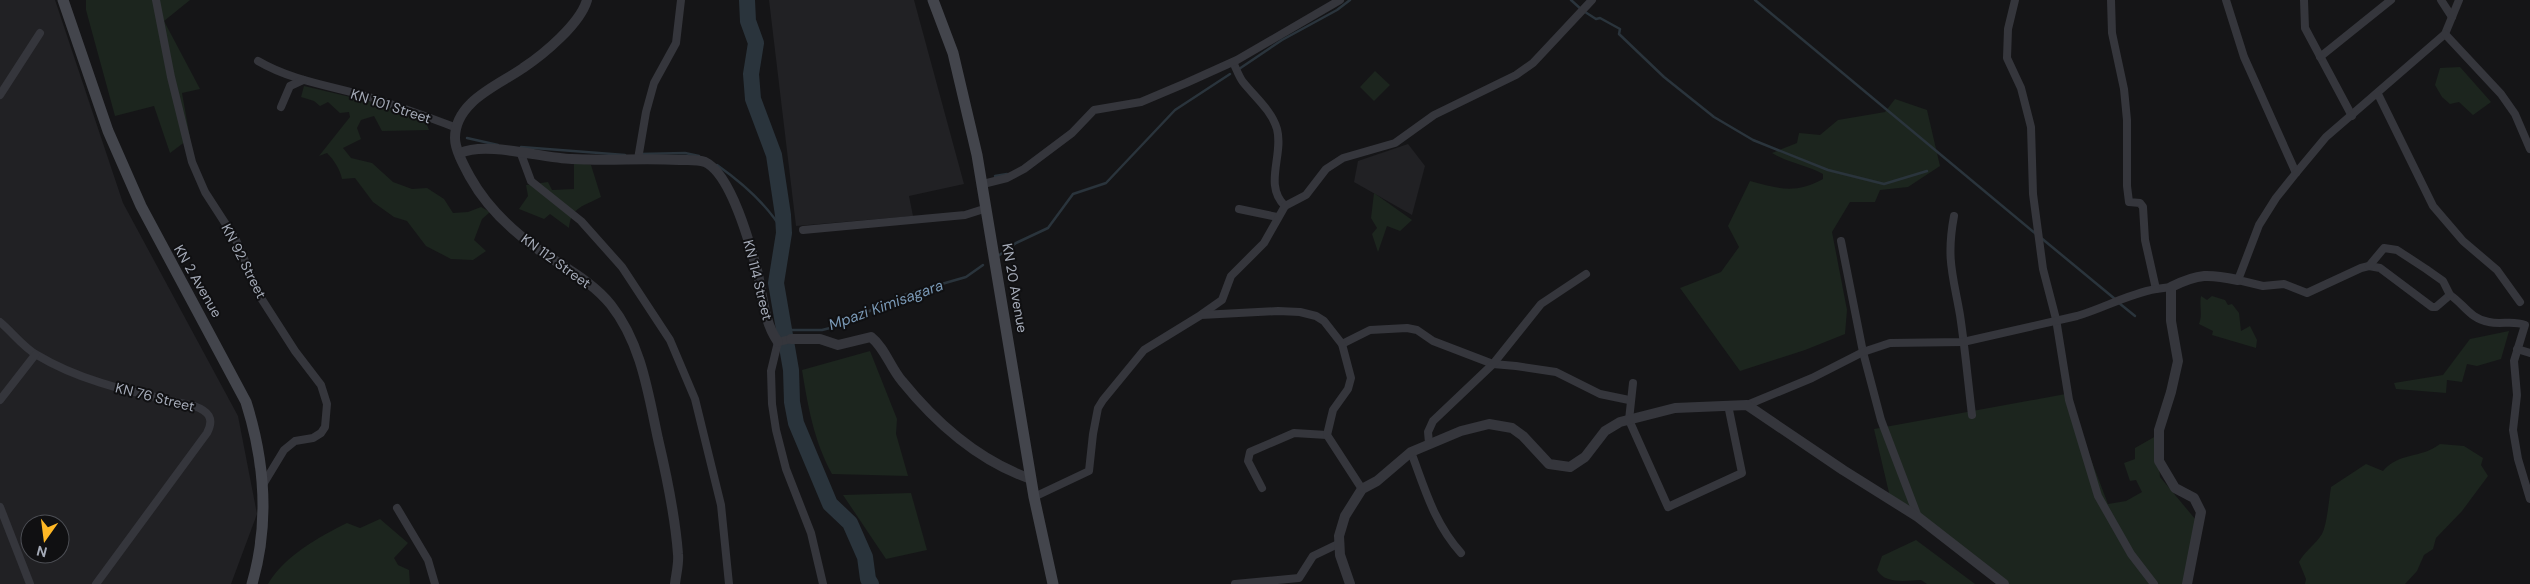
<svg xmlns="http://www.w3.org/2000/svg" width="2530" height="584" viewBox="0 0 2530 584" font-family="'DM Sans',sans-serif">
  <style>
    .built { fill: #212124; fill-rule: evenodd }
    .green { fill: #1c251e }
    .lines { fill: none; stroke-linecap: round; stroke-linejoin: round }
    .stream { stroke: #2a343c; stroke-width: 2.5 }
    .river { stroke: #2a343c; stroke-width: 16 }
    .minor { stroke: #35363c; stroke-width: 8 }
    .tertiary { stroke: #35363c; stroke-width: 10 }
    .secondary { stroke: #43454c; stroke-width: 11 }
    .labels { text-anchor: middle; stroke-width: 4; stroke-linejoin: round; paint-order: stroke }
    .street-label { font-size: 14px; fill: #a5abb8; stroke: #101012 }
    .water-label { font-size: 15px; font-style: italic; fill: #7a99b6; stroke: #101012 }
  </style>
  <rect width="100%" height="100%" fill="#151517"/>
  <g class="built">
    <path d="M 0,0 L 55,0 L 123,203 L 238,416 L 257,514 L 231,584 L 0,584 ZM 30,524 L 60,524 L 60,554 L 30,554 Z"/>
    <path d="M 769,0 L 914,0 L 964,184 L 909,196 L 913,216 L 796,226 Z"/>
    <path d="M 1408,144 L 1425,166 L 1412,215 L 1354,182 L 1358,161 Z"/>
  </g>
  <g class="green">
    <path d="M 86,0 L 190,0 L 164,21 L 200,89 L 182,93 L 190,138 L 170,153 L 154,106 L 115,116 L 86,10 Z"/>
    <path d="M 2460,67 L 2491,102 L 2473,115 L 2459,102 L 2450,104 L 2442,97 L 2435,85 L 2440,68 Z"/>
    <path d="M 1375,71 L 1390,85 L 1374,101 L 1360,87 Z"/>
    <path d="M 304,86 L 380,104 L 425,120 L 429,130 L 382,131 L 374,116 L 361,120 L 357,128 L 361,139 L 343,148 L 351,158 L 372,163 L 393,182 L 412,189 L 427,188 L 444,199 L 453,213 L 468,212 L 481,207 L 490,212 L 482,219 L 474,240 L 486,251 L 473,260 L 451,259 L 426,246 L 407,221 L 394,217 L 373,202 L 355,178 L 342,179 C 340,169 334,160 327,153 L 319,156 L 350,117 L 349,112 L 340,113 L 328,102 L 320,106 L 314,101 L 301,97 Z"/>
    <path d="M 1895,99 L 1927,110 L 1940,166 L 1908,187 L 1880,190 L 1875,202 L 1850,202 L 1832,232 L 1847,310 L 1845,334 L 1805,350 L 1740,371 L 1680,288 L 1721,272 L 1739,247 L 1728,226 L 1750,181 C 1780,189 1795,194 1823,179 L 1823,174 C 1809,166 1789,163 1772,153 L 1797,143 L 1799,133 L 1820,135 L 1838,120 L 1885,112 Z"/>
    <path d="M 574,162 L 591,165 L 601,197 C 584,206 571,207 569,228 L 550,214 L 544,219 L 519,209 L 528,196 L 526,185 L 548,182 L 552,190 L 574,189 Z"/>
    <path d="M 1374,193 L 1412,220 L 1400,231 L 1387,226 L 1378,252 L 1372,234 L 1377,228 L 1371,218 Z"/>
    <path d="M 2201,296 L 2207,300 L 2212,296 L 2225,300 L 2228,305 L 2232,304 L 2239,313 L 2241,331 L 2250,326 L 2257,340 L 2256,348 L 2212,335 L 2213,331 L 2199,324 C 2203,315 2199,306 2201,296 Z"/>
    <path d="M 2509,331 L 2501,359 L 2477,366 L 2467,364 L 2462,382 L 2447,380 L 2446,393 L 2396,389 L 2394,383 L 2443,375 L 2470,339 Z"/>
    <path d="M 870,351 L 897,419 L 896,434 L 908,476 L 832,474 C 814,441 808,407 802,370 Z"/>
    <path d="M 2071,393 L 2080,431 L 2108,504 L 2126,501 L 2142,492 L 2136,480 L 2130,481 L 2124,463 L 2135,459 L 2135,448 L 2156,436 L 2160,477 L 2196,520 L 2185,584 L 2009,584 L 1890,497 L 1874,429 Z"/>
    <path d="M 2440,444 L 2464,446 L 2483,458 L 2481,465 L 2488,476 L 2462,511 L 2436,538 L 2433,549 L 2424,555 L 2417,571 L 2405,584 L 2305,584 L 2306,579 L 2299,562 C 2305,551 2315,545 2322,534 C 2327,525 2329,499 2331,487 L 2366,464 L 2383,471 C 2399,452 2420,459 2440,444 Z"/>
    <path d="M 911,493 L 927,550 L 886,559 L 843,495 Z"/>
    <path d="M 380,519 L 408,543 L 394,558 L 398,565 L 409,570 L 410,584 L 268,584 C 283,557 320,536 347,523 L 360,528 Z"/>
    <path d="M 1916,540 L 1975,584 L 1927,584 L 1921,580 C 1904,581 1885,584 1877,570 L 1882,556 Z"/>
  </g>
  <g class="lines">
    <g class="stream">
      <path d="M 1571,0 L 1582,10 L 1596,19 L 1600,18 L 1620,29 L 1619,34 L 1664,77 L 1714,117 L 1753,140 L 1828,170 L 1884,184 L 1927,171"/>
      <path d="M 1755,0 L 2036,234"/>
      <path d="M 1239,69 L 1282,40 L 1337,10 L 1350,0"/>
      <path d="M 467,138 L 498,145"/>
      <path d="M 521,147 L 625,155"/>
      <path d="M 640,154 L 685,153 L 699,156"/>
      <path d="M 717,165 C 744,184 768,205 784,233"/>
      <path d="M 995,176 L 1007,174"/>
      <path d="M 2040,237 L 2115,299"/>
      <path d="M 998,256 L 1016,243 L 1048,228 L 1073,194 L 1106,183 L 1175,110 L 1230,74"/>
      <path d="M 2119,303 L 2135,316"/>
      <path d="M 785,330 L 822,330 L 834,327 L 907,294 L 966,277 L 983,265"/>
    </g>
    <path class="river" d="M 747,0 L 748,21 L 756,43 L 751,74 L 753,99 L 774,155 L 783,215 L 784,233 L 776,283 L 791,370 L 792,402 L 796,423 L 830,504 L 850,523 L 865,557 L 868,579 L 871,584"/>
    <g class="minor">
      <path d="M 156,0 L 171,77 L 192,162 L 205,192 L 236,240 L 261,298 L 295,351 L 321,385 L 327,404 L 325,427 L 321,433 L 313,438 L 295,441 L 284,450 L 264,483"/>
      <path d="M 2015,0 L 2008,29 L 2007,58 L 2021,88 L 2031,127 L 2033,194 L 2043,269 L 2056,319 L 2069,400 L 2098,496 L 2131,554 L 2154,584"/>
      <path d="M 2111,0 L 2112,33 L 2124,89 L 2127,120 L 2127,186 L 2129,202 L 2140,203 L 2143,207 L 2145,240 L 2156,289 L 2171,287"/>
      <path d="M 2226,0 L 2244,57 L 2296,173"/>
      <path d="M 2304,0 L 2305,28 L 2352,116"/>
      <path d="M 2441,0 L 2452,17"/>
      <path d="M 2459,0 L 2445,34 L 2326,137 L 2296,173 L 2276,198 L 2259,225 L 2238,280 L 2263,286 L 2284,284 L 2307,293 L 2361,268 L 2369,266 L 2380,268 L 2432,307 L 2436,307 L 2450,295 C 2464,304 2470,319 2489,322 C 2501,325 2513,320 2525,325 L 2514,361 L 2517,395 L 2513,430 L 2518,459 L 2530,499"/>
      <path d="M 2445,34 L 2501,94 L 2515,114 L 2530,149"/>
      <path d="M 2320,57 L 2391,0"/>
      <path d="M 258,61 C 292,81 332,86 369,97 C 398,106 428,117 457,128"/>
      <path d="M 1233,62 C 1236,68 1239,77 1243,82 C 1255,97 1272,111 1277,129 C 1284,155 1263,185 1285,206"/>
      <path d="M 2378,94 L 2433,206 L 2463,241 L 2497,270 L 2520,302"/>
      <path d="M 0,95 L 40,33"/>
      <path d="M 281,107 L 290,86 L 303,80"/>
      <path d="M 521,154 L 531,181 L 581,221 L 622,267 L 670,340 L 695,399 L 721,505 L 729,584"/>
      <path d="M 638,159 L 646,112 L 654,83 L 676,43 L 681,0"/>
      <path d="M 983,184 L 1007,178 L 1024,169 L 1072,133 L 1094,110 L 1141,102 L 1186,83 L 1237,60 L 1340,0"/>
      <path d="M 1239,209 L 1277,217"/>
      <path d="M 1954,216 C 1946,259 1953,275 1960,315 C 1965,348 1968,382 1972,415"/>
      <path d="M 803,230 L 965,215 L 987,208"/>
      <path d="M 1841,241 L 1863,352 L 1881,420 L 1918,517"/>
      <path d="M 2369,266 L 2384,248 L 2397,250 L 2426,269 L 2443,281 L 2450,295"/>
      <path d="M 1202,314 L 1222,300 L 1231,276 L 1264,243 L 1285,206 L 1306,195 L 1326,169 L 1343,158 L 1395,143 L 1434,115 L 1516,75 L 1533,63 L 1592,0"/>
      <path d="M 0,322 C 12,332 24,348 37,355 C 85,384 140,393 194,406 C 208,411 215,418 207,433 L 96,584"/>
      <path d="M 791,339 L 778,342 L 771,371 L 772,404 L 776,430 L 786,469 L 811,533 L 823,584"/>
      <path d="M 1342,344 L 1370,330 L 1407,328 L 1417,330 L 1433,341 L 1493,364 L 1516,366 L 1556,372 L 1600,394 L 1629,400"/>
      <path d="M 2517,349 L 2530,353"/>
      <path d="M 1633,383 L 1629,420 L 1668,507 L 1742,473 L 1728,405"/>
      <path d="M 0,400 L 35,355"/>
      <path d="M 1747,405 L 1812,378 L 1863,352 L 1890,343 L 1963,342 L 2077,316 C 2104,308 2128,294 2156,289"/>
      <path d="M 1429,443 L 1428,432 L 1433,421 L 1493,364 L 1541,304 L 1586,274"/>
      <path d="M 1411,452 C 1425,489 1434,523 1461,553"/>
      <path d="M 1262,488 L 1248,461 L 1250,452 L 1294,433 L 1327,435"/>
      <path d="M 1034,497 L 1089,471 L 1093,434 L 1098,408 L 1103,400 L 1144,350 L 1201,315 L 1278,311 L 1300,312 L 1316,316 L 1324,321 L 1342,344 L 1351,378 L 1348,389 L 1333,410 L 1327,435 L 1362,489"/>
      <path d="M 0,507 L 30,584"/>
      <path d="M 397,508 L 428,560 L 435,584"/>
      <path d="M 1235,584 L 1299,578 L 1313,556 L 1340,543"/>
    </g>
    <g class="tertiary">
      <path d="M 587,0 C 580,24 544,54 523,68 C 499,85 455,101 455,138 C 455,150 464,166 470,177 C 486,206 511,230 539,250 C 563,267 592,281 611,305 C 641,343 648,392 658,439 C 667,477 675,515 678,554 C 679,564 676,574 675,584"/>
      <path d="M 460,153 C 487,141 541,158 572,159 C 608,161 643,158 679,160 C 687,160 697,159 705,162 C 731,174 750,244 757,270 C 763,294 763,321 778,342"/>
      <path d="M 791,339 L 820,339 L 838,345 L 871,337 C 885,348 890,367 902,381 C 936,423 979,461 1031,479"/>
      <path d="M 1350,584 L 1340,555 L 1339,536 L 1345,516 L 1362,489 L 1377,481 L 1411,452 L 1461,431 L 1489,424 L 1512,428 L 1523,436 L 1549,464 L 1570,467 L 1585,457 L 1605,431 L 1620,422 L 1675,408 L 1747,405 L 1843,470 L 1918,517 L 2004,584"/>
      <path d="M 2187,584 L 2201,512 L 2194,498 L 2175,488 L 2159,461 L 2159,430 L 2171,392 L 2178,361 L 2171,321 L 2171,287 C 2199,273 2209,274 2238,280"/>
    </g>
    <g class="secondary">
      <path d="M 63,0 L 108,131 L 141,206 L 246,402 C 265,462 270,522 252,584"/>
      <path d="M 933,0 L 953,53 L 977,155 L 1034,497 L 1053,584"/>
    </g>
  </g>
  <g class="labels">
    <g class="street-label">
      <text transform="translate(391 106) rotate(18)" y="5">KN 101 Street</text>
      <text transform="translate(244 261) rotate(63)" y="5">KN 92 Street</text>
      <text transform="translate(556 261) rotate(36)" y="5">KN 112 Street</text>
      <text transform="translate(758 280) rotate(76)" y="5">KN 114 Street</text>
      <text transform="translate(198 281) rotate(60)" y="5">KN 2 Avenue</text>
      <text transform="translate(1015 288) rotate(80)" y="5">KN 20 Avenue</text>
      <text transform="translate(155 397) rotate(14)" y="5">KN 76 Street</text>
    </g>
    <g class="water-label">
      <text transform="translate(886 305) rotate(-20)" y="5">Mpazi Kimisagara</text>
    </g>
  </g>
  <g transform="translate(45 539) rotate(194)"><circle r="24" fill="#101012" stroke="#4c4e54"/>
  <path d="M0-4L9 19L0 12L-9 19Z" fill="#ffb825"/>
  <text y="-8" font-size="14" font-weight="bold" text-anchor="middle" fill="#a5abb8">N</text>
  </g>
</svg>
